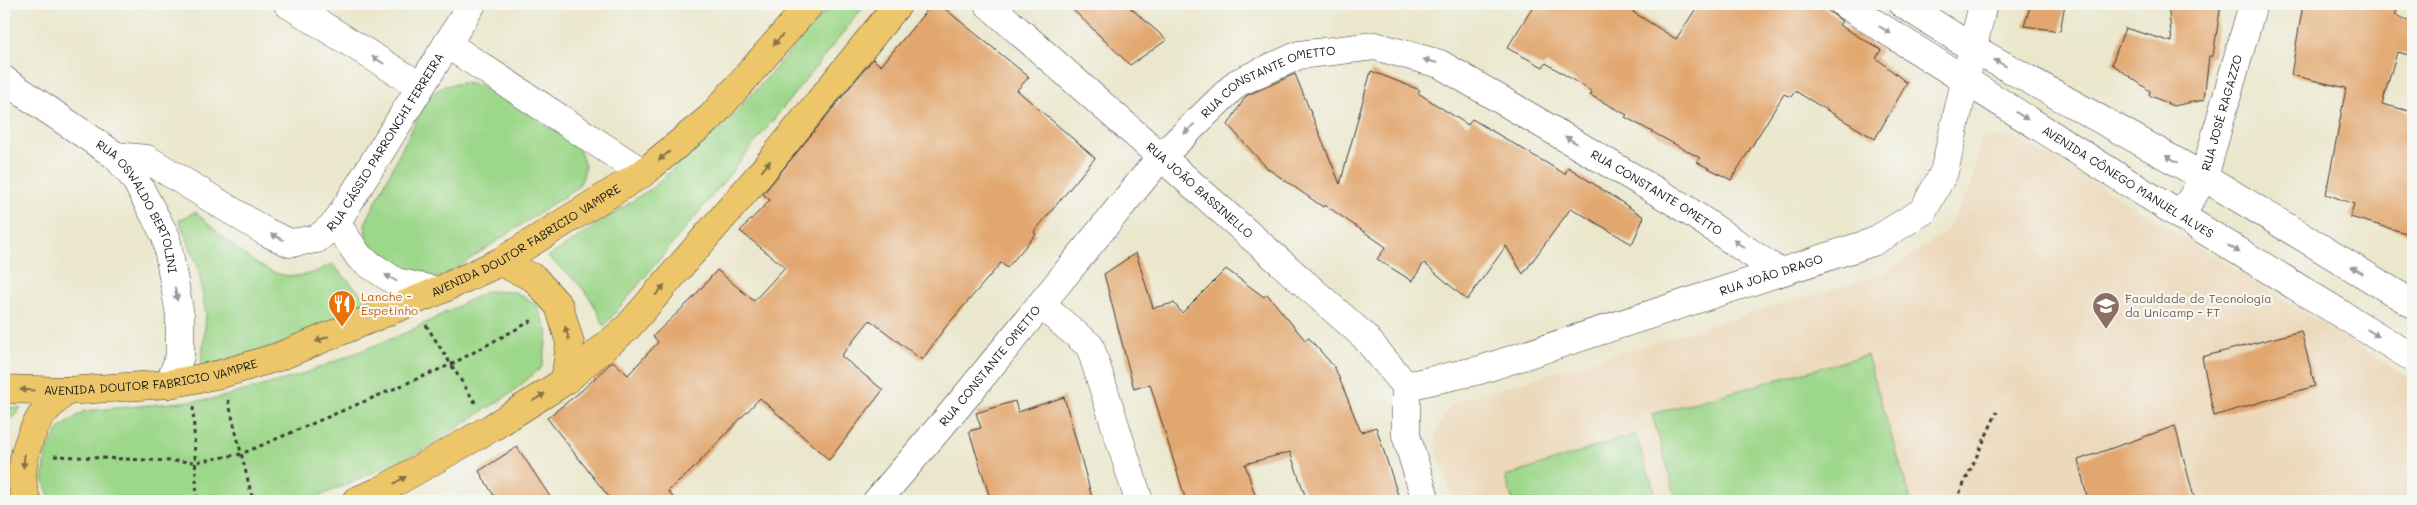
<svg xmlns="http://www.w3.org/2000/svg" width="2417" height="505" viewBox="0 0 2417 505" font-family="Mali,sans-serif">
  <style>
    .built { fill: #ecd8ba }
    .green { fill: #9dd78a; stroke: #5c7a53 }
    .building { fill: #e2a76f }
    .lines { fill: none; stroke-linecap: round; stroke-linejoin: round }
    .minor-casing { stroke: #3b3a37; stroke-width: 29 }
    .major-casing { stroke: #3b3a37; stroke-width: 29 }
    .path { stroke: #3b3a37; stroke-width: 3; stroke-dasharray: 4 4; stroke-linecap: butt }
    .minor { stroke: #fff; stroke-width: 28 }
    .major { stroke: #ecc669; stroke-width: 28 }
    .oneway { fill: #999 }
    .oneway2 { fill: #847142 }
    .labels { text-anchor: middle; stroke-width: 4.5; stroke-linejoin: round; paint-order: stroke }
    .street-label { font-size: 12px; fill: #1c1c1c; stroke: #f6f6f2 }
    .food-label { font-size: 12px; fill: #c56008; stroke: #f6f6f2; text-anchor: start }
    .education-label { font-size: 12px; fill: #785e54; stroke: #f6f6f2; text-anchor: start }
  </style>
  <rect width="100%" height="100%" fill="#f6f6f2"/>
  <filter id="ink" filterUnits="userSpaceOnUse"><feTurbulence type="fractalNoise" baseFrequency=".02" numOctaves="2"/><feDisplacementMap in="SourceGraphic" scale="10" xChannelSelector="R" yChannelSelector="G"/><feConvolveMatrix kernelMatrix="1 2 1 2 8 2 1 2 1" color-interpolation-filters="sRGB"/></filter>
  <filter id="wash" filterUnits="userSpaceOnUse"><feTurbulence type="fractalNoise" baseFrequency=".0096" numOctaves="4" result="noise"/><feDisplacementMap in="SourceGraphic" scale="20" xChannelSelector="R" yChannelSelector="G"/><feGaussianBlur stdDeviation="1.12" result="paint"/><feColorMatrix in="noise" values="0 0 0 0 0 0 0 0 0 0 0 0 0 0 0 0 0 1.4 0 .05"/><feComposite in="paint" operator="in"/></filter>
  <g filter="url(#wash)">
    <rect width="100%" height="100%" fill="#ebe7cd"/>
    <path class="built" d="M 1982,137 L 2014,137 L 2086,177 L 2413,380 L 2413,501 L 1452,501 L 1435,442 L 1439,425 L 1449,408 L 1463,399 L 1884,274 L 1945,232 L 1971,188 Z"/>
    <g class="green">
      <path d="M 832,4 L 866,4 L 717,190 L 604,326 C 589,290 577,281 548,257 L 652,188 L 738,110 Z"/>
      <path d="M 462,83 L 480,85 L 577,144 L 585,165 L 583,177 L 578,187 L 455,269 L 439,277 L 422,281 L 375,258 L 367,242 L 365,224 L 428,96 L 444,86 Z"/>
      <path d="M 195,212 C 220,233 258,275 291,276 C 306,277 319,271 332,264 L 376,309 L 310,336 L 201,367 L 206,316 L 198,266 L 179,220 Z"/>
      <path d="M 487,291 L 515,292 L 537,305 L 548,333 L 542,367 L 511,393 L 420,452 L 308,501 L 51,501 L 43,479 L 46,454 L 59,429 L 84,411 L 215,399 L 298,376 L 408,332 Z"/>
      <path d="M 1867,355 L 1911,501 L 1677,501 L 1652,414 Z"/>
      <path d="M 4,407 L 21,408 L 4,428 Z"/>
      <path d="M 1635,434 L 1658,501 L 1513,501 L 1505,477 Z"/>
    </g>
    <g id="blocks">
      <g class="building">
        <path d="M 932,4 L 939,4 L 1029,77 L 1017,90 L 1095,158 L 1034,232 L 1036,234 L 1007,268 L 1001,263 L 944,329 L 922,360 L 870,320 L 841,356 L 883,390 L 829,460 L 760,398 L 690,472 L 668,491 L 676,501 L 612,501 L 547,418 L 580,392 L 613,361 L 628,375 L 658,342 L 653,336 L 691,300 L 717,270 L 754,301 L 785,267 L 740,231 L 770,200 L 763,194 L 873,59 L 881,66 Z"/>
        <path d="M 1067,4 L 1126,4 L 1167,40 L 1130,65 Z"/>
        <path d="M 1535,4 L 1638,4 L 1633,12 L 1676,39 L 1699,4 L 1819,4 L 1842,21 L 1839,25 L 1881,50 L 1876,58 L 1907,83 L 1875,139 L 1795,91 L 1791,97 L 1784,94 L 1731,180 L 1697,162 L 1700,158 L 1625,117 L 1627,115 L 1590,95 L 1592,92 L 1546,63 L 1543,67 L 1507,48 Z"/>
        <path d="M 2031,4 L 2065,4 L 2060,31 L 2024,26 Z"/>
        <path d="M 2168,4 L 2221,4 L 2213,56 L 2209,56 L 2204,100 L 2173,106 L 2149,95 L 2150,91 L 2112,64 L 2125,28 L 2172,42 Z"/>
        <path d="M 2303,4 L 2399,4 L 2395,15 L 2413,22 L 2413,56 L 2397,52 L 2382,104 L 2413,112 L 2413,235 L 2350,217 L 2354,204 L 2326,194 L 2346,88 L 2291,75 Z"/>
        <path d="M 1371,71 L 1420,90 L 1418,93 L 1468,125 L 1472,119 L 1565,174 L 1568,167 L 1644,217 L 1632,244 L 1571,208 L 1523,274 L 1506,246 L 1467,300 L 1424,263 L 1412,281 L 1377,259 L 1386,247 L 1325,205 L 1323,207 L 1267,168 L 1228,125 L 1246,96 L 1295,74 L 1340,184 Z"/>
        <path d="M 1136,253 L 1153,308 L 1174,303 L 1182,313 L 1226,269 L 1264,297 L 1267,294 L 1305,340 L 1309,338 L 1335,368 L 1361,432 L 1376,427 L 1400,501 L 1307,501 L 1290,452 L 1245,464 L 1257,501 L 1186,501 L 1150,384 L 1134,389 L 1104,274 Z"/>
        <path d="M 2301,331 L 2315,386 L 2214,416 L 2202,357 Z"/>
        <path d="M 1064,397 L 1093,501 L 991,501 L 969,431 L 981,428 L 976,413 L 1015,401 L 1018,412 Z"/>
        <path d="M 2175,426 L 2195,501 L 2088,501 L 2078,460 Z"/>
        <path d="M 517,447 L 553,501 L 497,501 L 479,471 Z"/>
      </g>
    </g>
  </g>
  <g filter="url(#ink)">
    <use href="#blocks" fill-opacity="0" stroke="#3b3a37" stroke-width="1"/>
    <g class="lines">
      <defs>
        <g id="minor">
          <path d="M 288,4 L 420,86"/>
          <path id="s1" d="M 988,4 L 1364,336 L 1406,386"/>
          <path id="s2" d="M 1844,4 L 2181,216 L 2413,358"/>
          <path d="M 1903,4 L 1974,49 L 2204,177 L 2413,304"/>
          <path d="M 447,44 L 643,173"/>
          <path id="s3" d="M 4,80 L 116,156 L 135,179 L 166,237 L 180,315 L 180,356 L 169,384"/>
          <path id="s4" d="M 116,156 L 147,159 L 266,232 L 290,243 L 317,239 L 336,223 L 472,4"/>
          <path id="s5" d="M 2181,216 L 2204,177 L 2253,4"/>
          <path d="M 336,223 L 360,258 L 396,282 L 438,291"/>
          <path d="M 1041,305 L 1090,346 L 1139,501"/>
          <path id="s6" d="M 1406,386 L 1480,370 L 1873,242 L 1923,211 L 1944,172 L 1983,4"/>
          <path d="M 1406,386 L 1406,435 L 1426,501"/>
          <path id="s7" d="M 877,501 L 957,407 L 1160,158 L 1237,83 L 1299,55 L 1375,46 L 1440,64 L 1678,204 L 1779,272"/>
        </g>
        <g id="major">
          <path d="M 500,262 L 534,278 L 559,306 L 570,343 L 565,381"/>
          <path id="s8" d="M 4,389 L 66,391 L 169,384 L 221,374 L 278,357 L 438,291 L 500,262 L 643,173 L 711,117 L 810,4"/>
          <path d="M 27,501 C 16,474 26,441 41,416 C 47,407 58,399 66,391"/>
          <path d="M 356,501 L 380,491 L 491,428 L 565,381 L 628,327 L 761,173 L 898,4"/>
        </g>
      </defs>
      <use href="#minor" class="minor-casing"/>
      <use href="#major" class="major-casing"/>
      <g class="path">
        <path d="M 426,325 L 476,404"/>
        <path d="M 228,400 L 253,501"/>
        <path d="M 193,407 L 197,501"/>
        <path d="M 54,456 L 196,462 L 241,454 L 452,364 L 533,320"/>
        <path d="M 1956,501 L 1997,412"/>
      </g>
      <use href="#minor" class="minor"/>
      <use href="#major" class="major"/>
    </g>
    <defs><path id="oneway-solid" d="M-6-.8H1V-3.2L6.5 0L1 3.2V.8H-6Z" transform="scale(1.25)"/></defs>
    <g class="oneway">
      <use href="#oneway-solid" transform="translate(1885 30) rotate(32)"/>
      <use href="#oneway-solid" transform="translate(378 60) rotate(-148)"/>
      <use href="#oneway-solid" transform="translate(1430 61) rotate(-165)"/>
      <use href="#oneway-solid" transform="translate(2000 63) rotate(-151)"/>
      <use href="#oneway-solid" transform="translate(2022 116) rotate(32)"/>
      <use href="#oneway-solid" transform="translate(1189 129) rotate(136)"/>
      <use href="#oneway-solid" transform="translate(1571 140) rotate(-149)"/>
      <use href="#oneway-solid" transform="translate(2172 159) rotate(-151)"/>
      <use href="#oneway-solid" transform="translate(277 237) rotate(-155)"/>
      <use href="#oneway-solid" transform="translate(1739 244) rotate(-145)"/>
      <use href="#oneway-solid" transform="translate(2234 249) rotate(31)"/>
      <use href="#oneway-solid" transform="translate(2357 270) rotate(-149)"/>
      <use href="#oneway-solid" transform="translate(391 278) rotate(-150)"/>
      <use href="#oneway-solid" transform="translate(176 294) rotate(80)"/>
      <use href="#oneway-solid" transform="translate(2373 333) rotate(31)"/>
    </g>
    <g class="oneway2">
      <use href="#oneway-solid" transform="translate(778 40) rotate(131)"/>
      <use href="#oneway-solid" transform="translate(664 156) rotate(140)"/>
      <use href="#oneway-solid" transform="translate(766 166) rotate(-51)"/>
      <use href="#oneway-solid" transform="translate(660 290) rotate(-49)"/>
      <use href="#oneway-solid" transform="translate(567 333) rotate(-106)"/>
      <use href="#oneway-solid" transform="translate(322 339) rotate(157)"/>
      <use href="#oneway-solid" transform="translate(27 390) rotate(-177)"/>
      <use href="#oneway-solid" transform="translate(539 397) rotate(-32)"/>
      <use href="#oneway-solid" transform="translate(24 461) rotate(95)"/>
      <use href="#oneway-solid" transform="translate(400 480) rotate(-30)"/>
    </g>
  </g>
  <defs>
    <symbol id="restaurant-pin" viewBox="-11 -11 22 30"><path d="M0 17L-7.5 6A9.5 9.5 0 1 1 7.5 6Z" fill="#e8710a" stroke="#f6f6f2"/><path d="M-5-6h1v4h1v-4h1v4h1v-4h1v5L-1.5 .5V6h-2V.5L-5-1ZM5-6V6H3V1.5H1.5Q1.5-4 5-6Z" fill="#fff"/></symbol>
    <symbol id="university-pin" viewBox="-11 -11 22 30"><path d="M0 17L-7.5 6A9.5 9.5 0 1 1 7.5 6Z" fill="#8d6e63" stroke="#f6f6f2"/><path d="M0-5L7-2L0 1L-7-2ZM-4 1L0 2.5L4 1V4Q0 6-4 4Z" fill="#fff"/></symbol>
  </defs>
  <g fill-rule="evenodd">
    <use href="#restaurant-pin" x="326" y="288" width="32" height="43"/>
    <use href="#university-pin" x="2090" y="290" width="32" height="43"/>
  </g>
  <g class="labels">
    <g class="street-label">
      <text dy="4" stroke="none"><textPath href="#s7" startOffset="581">RUA CONSTANTE OMETTO</textPath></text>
      <text dy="4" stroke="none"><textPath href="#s5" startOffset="112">RUA JOSÉ RAGAZZO</textPath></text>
      <text dy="4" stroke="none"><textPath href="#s4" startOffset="344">RUA CÁSSIO PARRONCHI FERREIRA</textPath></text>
      <text dy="4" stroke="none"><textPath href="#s2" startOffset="335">AVENIDA CÔNEGO MANUEL ALVES</textPath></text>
      <text dy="4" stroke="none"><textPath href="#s1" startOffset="282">RUA JOÃO BASSINELLO</textPath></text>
      <text dy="4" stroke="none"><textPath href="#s7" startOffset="1016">RUA CONSTANTE OMETTO</textPath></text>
      <text dy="4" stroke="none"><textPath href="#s3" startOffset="190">RUA OSWALDO BERTOLINI</textPath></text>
      <text dy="4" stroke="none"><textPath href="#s8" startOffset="552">AVENIDA DOUTOR FABRICIO VAMPRE</textPath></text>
      <text dy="4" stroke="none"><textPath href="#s6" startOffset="382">RUA JOÃO DRAGO</textPath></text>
      <text dy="4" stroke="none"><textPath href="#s7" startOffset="176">RUA CONSTANTE OMETTO</textPath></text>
      <text dy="4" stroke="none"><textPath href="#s8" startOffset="148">AVENIDA DOUTOR FABRICIO VAMPRE</textPath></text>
    </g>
    <g class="food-label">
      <text x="361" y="301">Lanche -<tspan x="361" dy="14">Espetinho</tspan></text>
    </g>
    <g class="education-label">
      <text x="2125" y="303">Faculdade de Tecnologia<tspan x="2125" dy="14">da Unicamp - FT</tspan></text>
    </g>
  </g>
  <rect width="2417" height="505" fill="none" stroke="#f6f6f2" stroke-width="20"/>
</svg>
